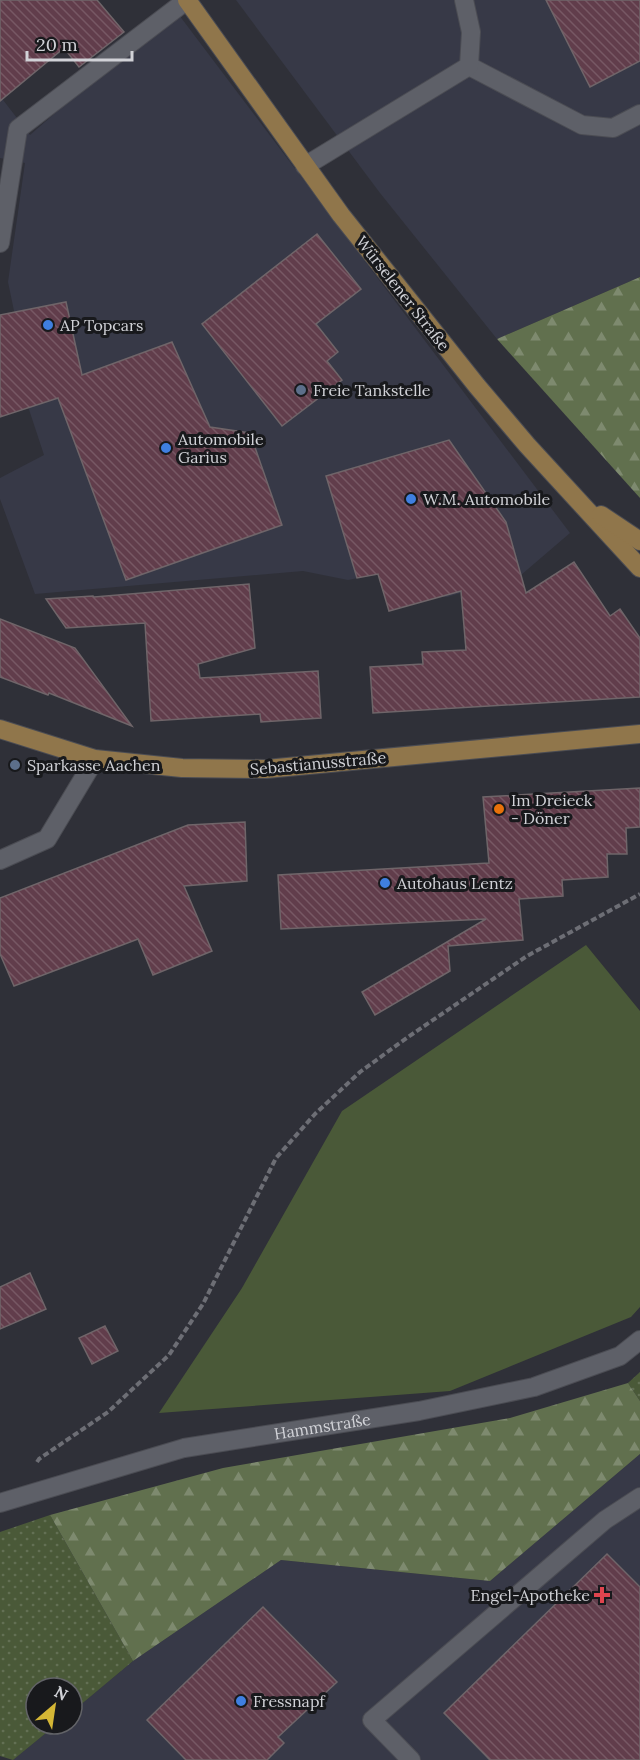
<svg xmlns="http://www.w3.org/2000/svg" width="640" height="1760" viewBox="0 0 640 1760" font-family="Lora,serif">
  <style>
    .built { fill: #373947 }
    .grass { fill: url(#grass-dots) }
    .forest { fill: url(#forest-firs) }
    .garden { fill: #4a5938 }
    .building { fill: url(#building-back-hatch); stroke: #6f6569; stroke-width: 1.5 }
    .lines { fill: none; stroke-linecap: round; stroke-linejoin: round }
    .minor-casing { stroke: #4b4c53; stroke-width: 20 }
    .major-casing { stroke: #4b4c53; stroke-width: 20 }
    .path { stroke: #6d6e75; stroke-width: 4; stroke-dasharray: 6 3; stroke-linecap: butt }
    .minor { stroke: #5e6068; stroke-width: 18 }
    .major { stroke: #90764b; stroke-width: 18 }
    .shop-dot { fill: #3f7fe0; stroke: #18191c; stroke-width: 2 }
    .service-dot { fill: #5c6f8a; stroke: #18191c; stroke-width: 2 }
    .food-dot { fill: #e8710a; stroke: #18191c; stroke-width: 2 }
    .health-dot { fill: #e0444e; stroke: #18191c; stroke-width: 2 }
    .labels { text-anchor: middle; stroke-width: 6; stroke-linejoin: round; paint-order: stroke }
    .street-label { font-size: 16px; fill: #d1d2d7; stroke: #18191c }
    .poi-label { font-size: 16px; fill: #d1d2d7; stroke: #18191c; text-anchor: start }
  </style>
  <defs>
    <pattern id="grass-dots" width="8" height="8" patternUnits="userSpaceOnUse" patternTransform="scale(1.5)"><rect width="8" height="8" fill="#4a5938"/><path d="M2 2h.1M6 6h.1" fill="none" stroke="#637054" stroke-width="1.8" stroke-linecap="round"/></pattern>
    <pattern id="forest-firs" width="22" height="20" patternUnits="userSpaceOnUse" patternTransform="scale(1.5)"><rect width="22" height="20" fill="#61704e"/><path d="M5 1l3.5 6h-7zM16 11l3.5 6h-7z" fill="#7e8a6f"/></pattern>
    <pattern id="building-back-hatch" width="6" height="6" patternUnits="userSpaceOnUse" patternTransform="scale(1.5)"><rect width="6" height="6" fill="#613d4b"/><path d="M-1 5l2 2M0 0l6 6M5-1l2 2" fill="none" stroke="#775864"/></pattern>
  </defs>
  <rect width="100%" height="100%" fill="#2f3038"/>
  <g class="built">
    <path d="M 236,0 L 640,0 L 640,277 L 497,339 L 380,193 Z"/>
    <path d="M 179,15 L 570,533 L 521,575 L 447,597 L 438,597 L 378,574 L 348,580 L 303,571 L 35,594 L 0,499 L 0,478 L 44,455 L 15,367 L 24,359 L 8,282 L 25,163 L 0,158 L 0,96 L 30,135 L 85,87 Z"/>
    <path d="M 640,1454 L 640,1760 L 13,1760 L 57,1724 L 72,1724 L 72,1712 L 133,1661 L 281,1560 L 490,1581 Z"/>
  </g>
  <g class="grass">
    <path d="M 640,1372 L 640,1401 L 628,1383 Z"/>
    <path d="M 50,1515 L 133,1661 L 72,1712 L 72,1688 L 36,1688 L 36,1724 L 57,1724 L 13,1760 L 0,1756 L 0,1532 Z"/>
  </g>
  <g class="forest">
    <path d="M 640,277 L 640,498 L 497,339 Z"/>
    <path d="M 628,1383 L 640,1401 L 640,1454 L 490,1581 L 281,1560 L 133,1661 L 50,1515 L 223,1468 L 510,1418 Z"/>
  </g>
  <path class="garden" d="M 586,945 L 640,1011 L 640,1307 L 631,1317 L 450,1391 L 159,1413 L 242,1288 L 342,1111 Z"/>
  <g class="building">
    <path d="M 0,0 L 97,0 L 124,32 L 79,67 L 64,48 L 0,101 Z"/>
    <path d="M 546,0 L 640,0 L 640,61 L 590,87 Z"/>
    <path d="M 317,234 L 361,289 L 316,324 L 338,352 L 327,361 L 342,380 L 282,426 L 202,324 Z"/>
    <path d="M 66,302 L 82,375 L 172,342 L 210,427 L 250,433 L 282,525 L 126,580 L 58,398 L 0,417 L 0,315 Z"/>
    <path d="M 449,440 L 506,522 L 526,593 L 574,562 L 610,616 L 620,609 L 640,638 L 640,697 L 373,713 L 370,667 L 423,664 L 422,652 L 466,650 L 461,591 L 389,611 L 378,574 L 357,578 L 326,476 Z"/>
    <path d="M 249,584 L 255,648 L 198,664 L 200,678 L 318,671 L 321,718 L 261,722 L 260,714 L 151,721 L 145,623 L 66,628 L 46,599 L 93,596 L 94,597 Z"/>
    <path d="M 0,619 L 75,648 L 132,726 L 49,693 L 48,695 L 0,677 Z"/>
    <path d="M 640,788 L 640,827 L 626,828 L 627,854 L 607,854 L 608,877 L 562,880 L 563,896 L 519,899 L 523,940 L 448,946 L 450,971 L 375,1015 L 362,992 L 486,919 L 281,929 L 278,875 L 489,863 L 483,797 Z"/>
    <path d="M 245,822 L 247,881 L 184,886 L 212,951 L 153,975 L 138,939 L 14,986 L 0,954 L 0,898 L 188,825 Z"/>
    <path d="M 30,1273 L 46,1309 L 0,1329 L 0,1287 Z"/>
    <path d="M 105,1326 L 118,1351 L 92,1364 L 79,1338 Z"/>
    <path d="M 607,1554 L 640,1587 L 640,1760 L 490,1760 L 444,1713 Z"/>
    <path d="M 263,1607 L 337,1682 L 278,1737 L 284,1743 L 267,1760 L 186,1760 L 147,1720 Z"/>
  </g>
  <g class="lines">
    <defs>
      <g id="minor">
        <path d="M 469,66 L 582,125 L 613,128 L 640,114"/>
        <path d="M 305,166 L 469,66 L 471,32 L 464,0"/>
        <path d="M 0,243 L 18,129 L 187,0"/>
        <path d="M 0,860 L 47,839 L 95,759"/>
        <path id="s1" d="M 0,1503 L 184,1448 L 419,1411 L 534,1387 L 620,1356 L 640,1340"/>
        <path d="M 411,1760 L 372,1720 L 605,1520 L 640,1497"/>
      </g>
      <g id="major">
        <path d="M 187,0 L 341,215 L 477,386 L 527,445 L 640,568"/>
        <path d="M 601,515 L 640,541"/>
        <path d="M 0,729 L 95,759 L 182,768 L 266,769 L 640,734"/>
      </g>
    </defs>
    <use href="#minor" class="minor-casing"/>
    <use href="#major" class="major-casing"/>
    <path class="path" d="M 37,1462 L 39,1459 L 108,1412 L 169,1355 L 203,1304 L 276,1158 L 315,1114 L 360,1072 L 408,1037 L 527,956 L 640,894"/>
    <use href="#minor" class="minor"/>
    <use href="#major" class="major"/>
  </g>
  <g class="shop-dot">
    <circle cx="48" cy="325" r="6"/>
    <circle cx="166" cy="448" r="6"/>
    <circle cx="411" cy="499" r="6"/>
    <circle cx="385" cy="883" r="6"/>
    <circle cx="241" cy="1701" r="6"/>
  </g>
  <g class="service-dot">
    <circle cx="301" cy="390" r="6"/>
    <circle cx="15" cy="765" r="6"/>
  </g>
  <circle class="food-dot" cx="499" cy="809" r="6"/>
  <path class="health-dot" d="M599 1586h6v6h6v6h-6v6h-6v-6h-6v-6h6z"/>
  <g class="labels">
    <g class="street-label">
      <text transform="translate(403 293) rotate(52)" y="6">Würselener Straße</text>
      <text transform="translate(318 763) rotate(-5)" y="6">Sebastianusstraße</text>
      <text dy="6" stroke="none"><textPath href="#s1" startOffset="332">Hammstraße</textPath></text>
    </g>
    <g class="poi-label">
      <text x="60" y="331">AP Topcars</text>
      <text x="313" y="396">Freie Tankstelle</text>
      <text x="178" y="445">Automobile<tspan x="178" dy="18">Garius</tspan></text>
      <text x="423" y="505">W.M. Automobile</text>
      <text x="27" y="771">Sparkasse Aachen</text>
      <text x="511" y="806">Im Dreieck<tspan x="511" dy="18">- Döner</tspan></text>
      <text x="397" y="889">Autohaus Lentz</text>
      <text x="590" y="1601" text-anchor="end">Engel-Apotheke</text>
      <text x="253" y="1707">Fressnapf</text>
    </g>
  </g>
  <g transform="translate(54 1706) rotate(29)"><circle r="28" fill="#18191c" stroke="#626367" stroke-width="1.5"/>
  <path d="M0-4.5L10 22L0 15L-10 22Z" fill="#d4b635"/>
  <text y="-9" font-size="16" font-weight="bold" text-anchor="middle" fill="#d1d2d7">N</text>
  </g>
  <path d="M27 51v9h105v-9" fill="none" stroke="#d1d2d7" stroke-width="3"/>
  <text x="36" y="51" font-size="18" fill="#d1d2d7" stroke="#18191c" stroke-width="4.5" paint-order="stroke">20 m</text>
</svg>
